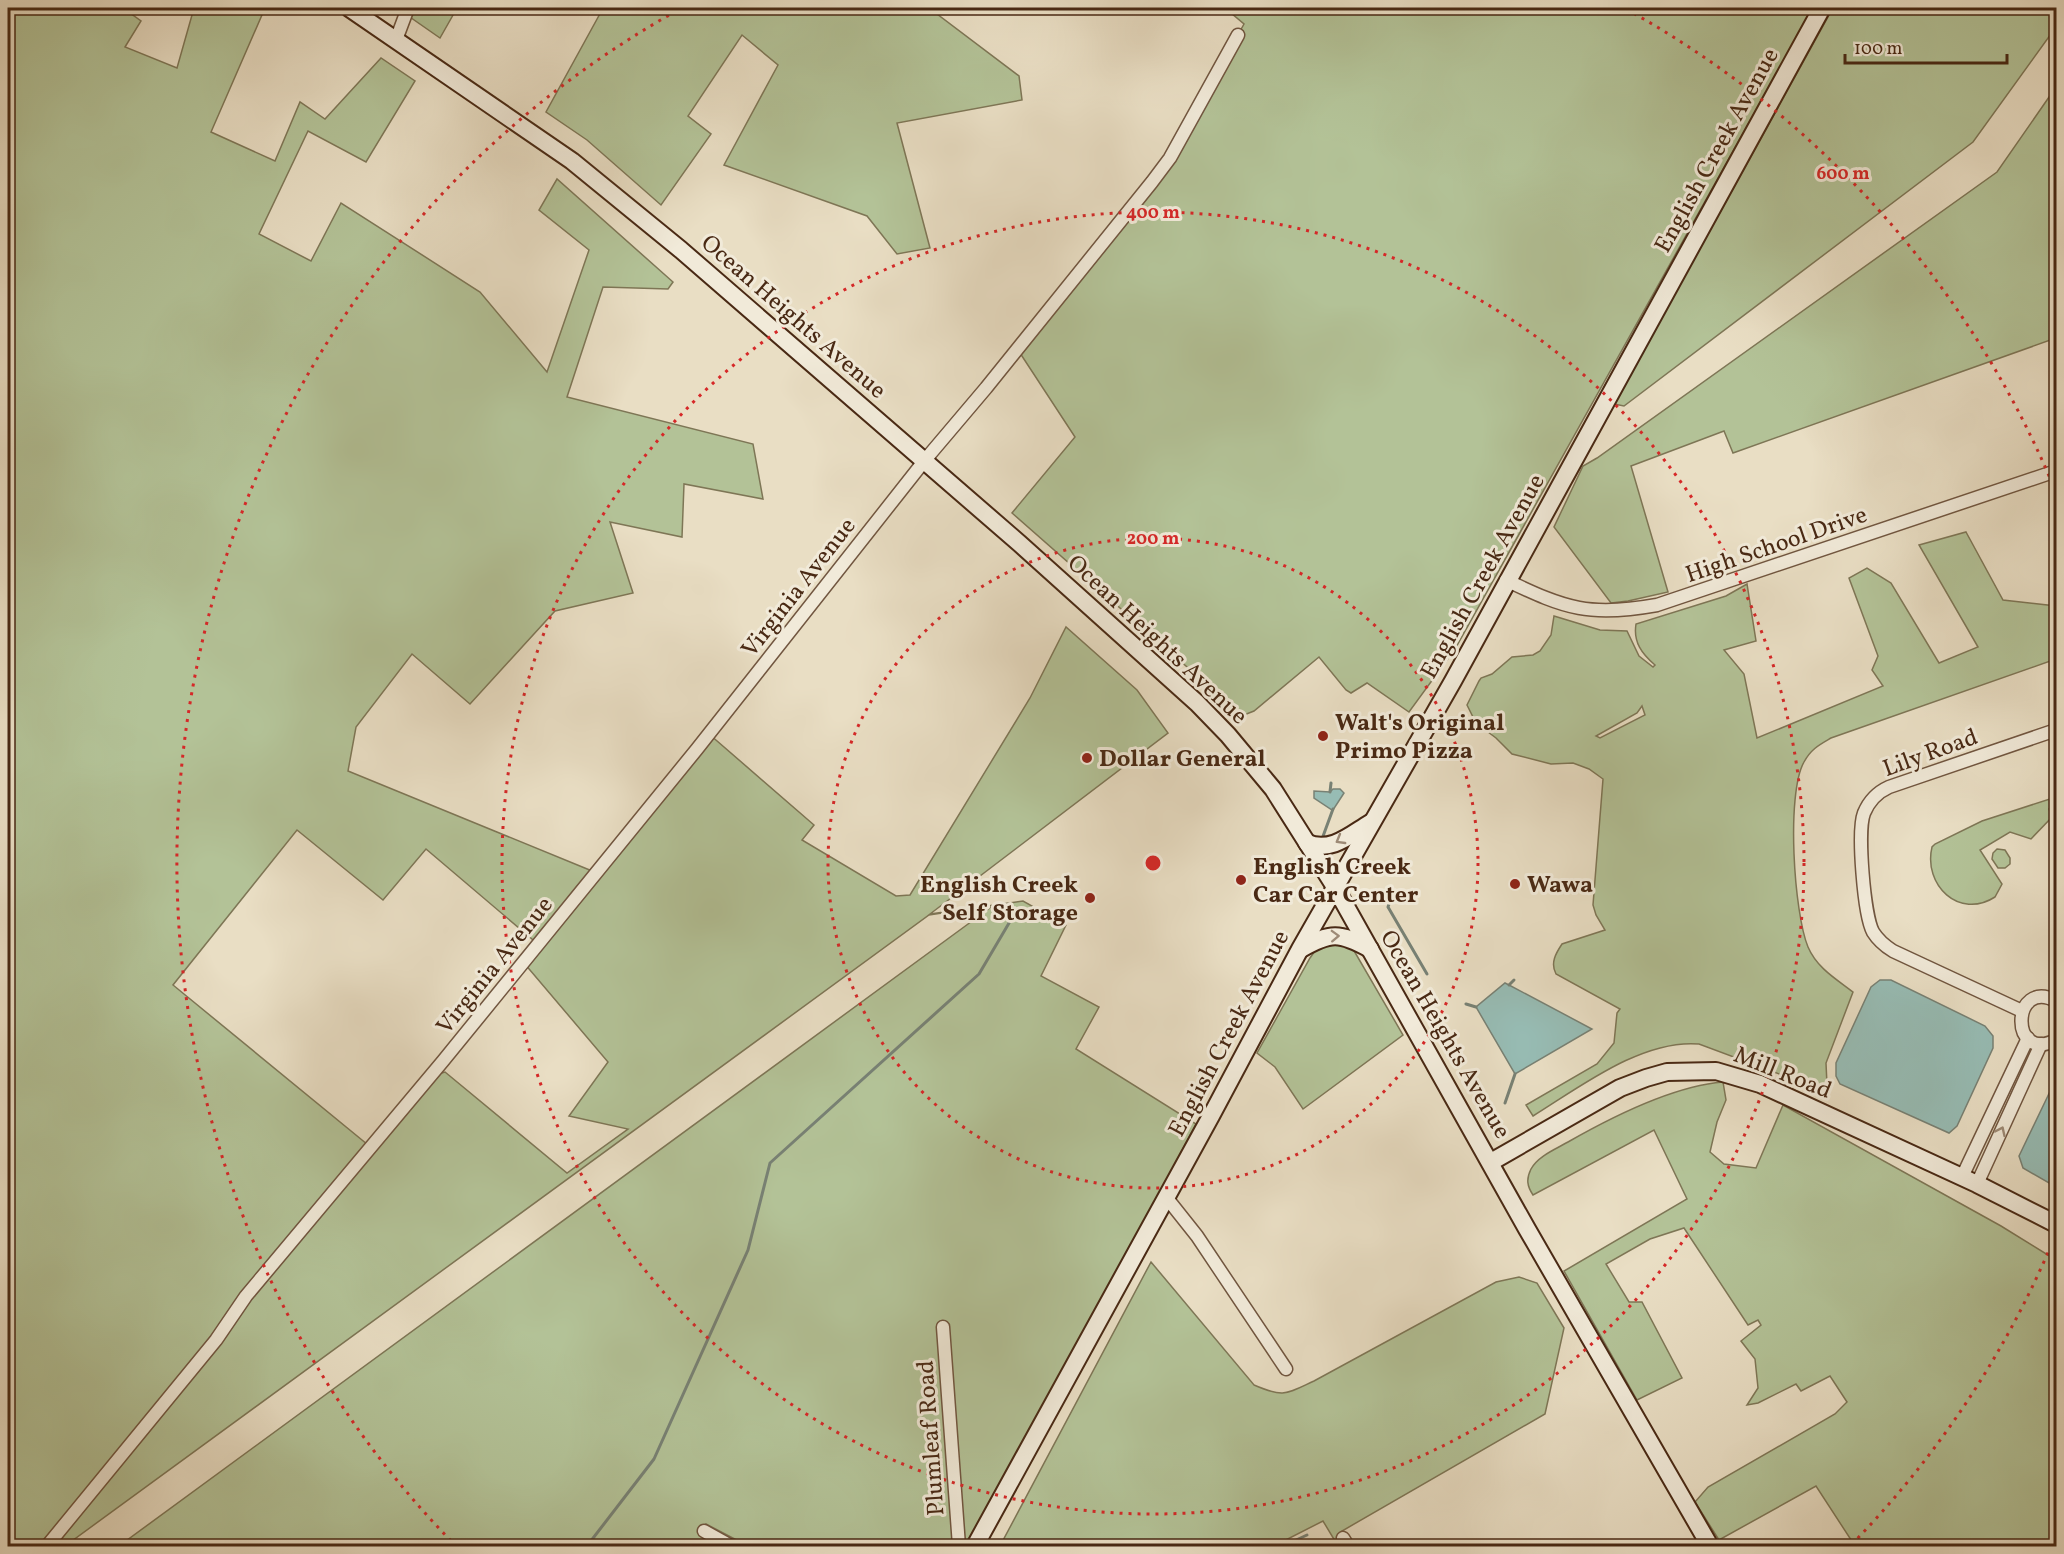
<svg xmlns="http://www.w3.org/2000/svg" width="2064" height="1554" viewBox="0 0 2064 1554" font-family="Vollkorn,serif">
  <style>
    .green { fill: #b3c297; stroke: #7e7656; stroke-width: 1.5; fill-rule: evenodd }
    .water { fill: #97bcb4; stroke: #788174; stroke-width: 1.5 }
    .lines { fill: none; stroke-linecap: round; stroke-linejoin: round }
    .stream { stroke: #788174; stroke-width: 3 }
    .street-casing { stroke: #715640; stroke-width: 15 }
    .secondary-casing { stroke: #492914; stroke-width: 20 }
    .street { stroke: #f1ead9; stroke-width: 12 }
    .secondary { stroke: #f1ead9; stroke-width: 16 }
    .oneway { stroke: #9d8a76 }
    .ring { fill: none; stroke: #d62828; stroke-width: 3; stroke-dasharray: 3 6 }
    .poi-dot { fill: #8f2418; stroke: #f1ead9; stroke-width: 2 }
    .labels { text-anchor: middle; stroke-width: 6; stroke-linejoin: round; paint-order: stroke }
    .street-label { font-size: 24px; fill: #492914; stroke: #f1ead9 }
    .poi-label { font-size: 24px; font-weight: bold; fill: #492914; stroke: #f1ead9; text-anchor: start }
    .centre { fill: #d62828; stroke: #f1ead9; stroke-width: 3 }
    .ring-label { font-size: 18px; text-anchor: middle; font-weight: bold; fill: #d62828; stroke: #f1ead9; stroke-width: 6; stroke-linejoin: round; paint-order: stroke }
  </style>
  <rect width="100%" height="100%" fill="#e9dec4"/>
  <filter id="stains"><feTurbulence type="fractalNoise" baseFrequency=".00333" numOctaves="4"/><feColorMatrix values="0 0 0 0 .2 0 0 0 0 .09 0 0 0 0 .02 0 0 0 .5 -.17"/></filter>
  <radialGradient id="worn" r=".72"><stop offset=".6" stop-color="#630" stop-opacity="0"/><stop offset="1" stop-color="#630" stop-opacity=".3"/></radialGradient>
  <g class="green">
    <path d="M 8,8 L 123,8 L 141,21 L 125,47 L 177,68 L 194,8 L 265,8 L 211,132 L 275,161 L 300,102 L 325,119 L 381,58 L 415,81 L 366,162 L 308,131 L 259,234 L 311,261 L 341,203 L 480,292 L 547,372 L 589,250 L 539,210 L 557,179 L 673,282 L 668,289 L 603,287 L 567,397 L 753,444 L 763,499 L 684,484 L 682,537 L 610,522 L 633,593 L 555,611 L 470,704 L 412,654 L 356,727 L 348,771 L 597,873 L 709,734 L 814,825 L 802,840 L 896,896 L 910,895 L 1030,698 L 1066,627 L 1137,690 L 1168,733 L 930,914 L 1023,901 L 1066,925 L 1041,976 L 1099,1007 L 1076,1049 L 1196,1124 L 1137,1235 L 979,1524 L 964,1546 L 748,1546 L 706,1524 L 698,1533 L 720,1546 L 119,1546 L 994,905 L 929,915 L 65,1546 L 8,1546 ZM 297,830 L 383,900 L 426,849 L 539,945 L 524,963 L 608,1062 L 569,1116 L 628,1129 L 567,1173 L 445,1072 L 432,1076 L 373,1149 L 173,985 Z"/>
    <path d="M 410,8 L 457,8 L 440,38 L 407,15 Z"/>
    <path d="M 595,8 L 929,8 L 1019,76 L 1022,100 L 897,123 L 930,248 L 897,254 L 867,216 L 724,165 L 778,65 L 742,35 L 688,116 L 711,134 L 661,205 L 587,140 L 546,112 L 602,10 Z"/>
    <path d="M 1225,8 L 1813,8 L 1455,649 L 1409,712 L 1367,683 L 1351,693 L 1346,690 L 1319,657 L 1254,711 L 1244,715 L 1235,712 L 1203,681 L 1012,513 L 1075,437 L 1018,350 L 1168,158 L 1244,24 Z"/>
    <path d="M 1833,8 L 2056,8 L 2056,27 L 1973,142 L 1624,406 L 1614,404 Z"/>
    <path d="M 2056,87 L 2056,338 L 1733,453 L 1724,431 L 1631,466 L 1668,592 L 1628,601 L 1611,603 L 1554,527 L 1583,466 L 1597,458 L 1997,172 Z"/>
    <path d="M 1966,532 L 2003,600 L 2056,606 L 2056,659 L 1831,738 C 1819,745 1811,749 1804,762 C 1786,794 1794,913 1808,947 C 1817,968 1836,979 1853,992 L 1826,1063 L 1827,1085 L 1822,1090 L 1699,1044 C 1642,1039 1580,1087 1533,1116 L 1526,1105 L 1597,1064 L 1614,1043 L 1617,1013 L 1620,1009 L 1556,974 C 1550,963 1556,953 1562,944 L 1605,930 L 1596,915 L 1593,905 L 1603,779 L 1589,769 L 1573,763 L 1551,764 L 1512,754 L 1496,738 L 1476,723 L 1467,705 L 1479,681 L 1481,678 L 1492,674 L 1512,657 L 1533,655 L 1540,651 L 1551,635 L 1554,616 L 1600,630 L 1627,631 L 1639,656 L 1653,667 L 1655,665 C 1642,654 1633,642 1636,624 L 1726,596 L 1747,584 L 1756,641 L 1724,650 L 1744,674 L 1757,738 L 1883,686 L 1872,670 L 1878,656 L 1849,578 L 1867,568 L 1891,583 L 1939,663 L 1978,647 L 1919,545 ZM 1642,706 L 1645,715 L 1600,738 L 1596,736 L 1637,713 Z"/>
    <path d="M 2056,797 L 2056,807 L 2049,809 L 2052,817 L 2031,839 L 2010,832 L 1980,850 L 2002,884 L 1995,897 C 1959,920 1923,885 1932,847 L 1935,844 L 1982,821 Z"/>
    <path d="M 1997,849 L 2005,850 L 2010,858 L 2010,864 L 2005,868 L 1998,868 L 1992,859 L 1993,853 Z"/>
    <path d="M 1331,942 L 1353,949 L 1403,1035 L 1303,1109 L 1275,1067 L 1257,1053 L 1310,958 L 1317,948 Z"/>
    <path d="M 1723,1082 L 1726,1100 L 1717,1122 L 1710,1152 L 1724,1164 L 1756,1168 L 1783,1105 L 2001,1226 L 2056,1260 L 2056,1546 L 1855,1546 L 1816,1486 L 1719,1540 L 1695,1502 L 1708,1487 L 1835,1414 L 1847,1402 L 1830,1376 L 1801,1391 L 1796,1384 L 1758,1403 L 1747,1405 L 1758,1388 L 1755,1359 L 1741,1341 L 1761,1325 L 1758,1320 L 1748,1325 L 1684,1228 L 1650,1239 L 1606,1264 L 1629,1302 L 1642,1302 L 1682,1378 L 1637,1400 L 1564,1271 L 1687,1199 L 1654,1130 L 1533,1195 C 1527,1186 1526,1179 1531,1169 C 1538,1156 1556,1149 1568,1142 C 1610,1118 1674,1086 1723,1082 Z"/>
    <path d="M 1151,1262 L 1254,1385 C 1284,1398 1286,1394 1314,1381 L 1496,1282 L 1519,1277 L 1537,1283 L 1564,1328 L 1545,1414 L 1342,1531 L 1350,1546 L 1338,1546 L 1323,1521 L 1274,1546 L 1000,1546 Z"/>
  </g>
  <g class="water">
    <path d="M 1333,789 L 1340,789 L 1344,793 L 1333,810 L 1332,810 L 1314,798 L 1314,791 L 1330,792 Z"/>
    <path d="M 1880,980 L 1891,980 L 1985,1026 L 1993,1036 L 1993,1048 L 1957,1126 L 1949,1133 L 1840,1084 L 1836,1076 L 1836,1063 L 1871,987 Z"/>
    <path d="M 1505,983 L 1509,985 L 1592,1029 L 1515,1074 L 1476,1007 Z"/>
    <path d="M 2056,1079 L 2056,1187 L 2023,1168 L 2019,1156 Z"/>
  </g>
  <g class="lines">
    <g class="stream">
      <path d="M 1330,792 L 1331,783"/>
      <path d="M 1322,839 L 1333,809"/>
      <path d="M 1390,901 L 1388,907 L 1427,974"/>
      <path d="M 1509,985 L 1514,980"/>
      <path d="M 1466,1004 L 1476,1007"/>
      <path d="M 1505,1103 L 1515,1074"/>
      <path d="M 587,1546 L 654,1459 L 748,1250 L 770,1163 L 979,974 L 1012,918"/>
      <path d="M 1283,1546 L 1307,1535"/>
    </g>
    <defs>
      <g id="street">
        <path d="M 396,40 L 408,8"/>
        <path d="M 1506,580 C 1566,609 1590,617 1657,605 L 2056,471"/>
        <path d="M 2056,1001 C 2011,977 2009,1064 2056,1040"/>
        <path d="M 2022,1011 L 1893,951 C 1885,946 1878,940 1873,932 C 1864,915 1857,831 1864,813 C 1869,801 1878,792 1889,787 L 2056,730"/>
        <path d="M 1962,1177 L 2028,1038"/>
        <path d="M 1977,1184 L 2041,1044"/>
        <path d="M 1166,1197 L 1197,1236 L 1286,1369"/>
        <path d="M 943,1327 L 959,1546"/>
        <path d="M 704,1531 L 731,1546"/>
        <path d="M 1343,1538 L 1348,1546"/>
        <path d="M 47,1546 L 216,1340 L 246,1296 L 443,1061 L 697,749 L 925,460 L 986,388 L 1152,182 L 1170,158 L 1238,35"/>
      </g>
      <g id="secondary">
        <path d="M 349,8 L 572,161 L 681,250 L 1019,543 L 1197,703 L 1228,735 L 1273,789 L 1335,887 L 1527,1229 L 1710,1546"/>
        <path d="M 1307,843 C 1331,853 1350,835 1370,823"/>
        <path d="M 1301,949 C 1331,932 1339,932 1370,949"/>
        <path d="M 1491,1162 L 1620,1088 L 1646,1078 L 1667,1072 L 1716,1071 L 1760,1084 L 1977,1184 L 2056,1224"/>
        <path d="M 975,1546 L 1211,1116 L 1300,949 L 1453,681 L 1822,8"/>
      </g>
    </defs>
    <use href="#street" class="street-casing"/>
    <use href="#secondary" class="secondary-casing"/>
    <use href="#street" class="street"/>
    <use href="#secondary" class="secondary"/>
  </g>
  <defs><path id="oneway-chevron" d="M-2-3.5L2.5 0L-2 3.5" fill="none" stroke-width="1.6" stroke-linecap="round" stroke-linejoin="round" transform="scale(1.5)"/></defs>
  <g class="oneway">
    <use href="#oneway-chevron" transform="translate(1340 840) rotate(150)"/>
    <use href="#oneway-chevron" transform="translate(1335 936) rotate(-2)"/>
    <use href="#oneway-chevron" transform="translate(2001 1131) rotate(-65)"/>
  </g>
  <g class="ring">
    <circle cx="1153" cy="863" r="325"/>
    <circle cx="1153" cy="863" r="651"/>
    <path d="M2055 1236A976 976 0 0 1 1855 1541M451 1541A976 976 0 0 1 680 9M1626 9A976 976 0 0 1 2055 490"/>
  </g>
  <g class="poi-dot">
    <circle cx="1323" cy="736" r="6"/>
    <circle cx="1087" cy="758" r="6"/>
    <circle cx="1241" cy="880" r="6"/>
    <circle cx="1515" cy="884" r="6"/>
    <circle cx="1090" cy="898" r="6"/>
  </g>
  <g class="labels">
    <g class="street-label">
      <text transform="translate(1716 150) rotate(-61)" y="8">English Creek Avenue</text>
      <text transform="translate(794 316) rotate(41)" y="8">Ocean Heights Avenue</text>
      <text transform="translate(1776 544) rotate(-19)" y="8">High School Drive</text>
      <text transform="translate(1482 576) rotate(-61)" y="8">English Creek Avenue</text>
      <text transform="translate(798 587) rotate(-52)" y="8">Virginia Avenue</text>
      <text transform="translate(1158 639) rotate(43)" y="8">Ocean Heights Avenue</text>
      <text transform="translate(1930 752) rotate(-20)" y="8">Lily Road</text>
      <text transform="translate(494 965) rotate(-51)" y="8">Virginia Avenue</text>
      <text transform="translate(1228 1033) rotate(-62)" y="8">English Creek Avenue</text>
      <text transform="translate(1446 1034) rotate(60)" y="8">Ocean Heights Avenue</text>
      <text transform="translate(1783 1072) rotate(22)" y="8">Mill Road</text>
      <text transform="translate(930 1438) rotate(-94)" y="8">Plumleaf Road</text>
    </g>
    <g class="poi-label">
      <text x="1335" y="730">Walt's Original<tspan x="1335" dy="28">Primo Pizza</tspan></text>
      <text x="1099" y="766">Dollar General</text>
      <text x="1253" y="874">English Creek<tspan x="1253" dy="28">Car Car Center</tspan></text>
      <text x="1078" y="892" text-anchor="end">English Creek<tspan x="1078" dy="28">Self Storage</tspan></text>
      <text x="1527" y="892">Wawa</text>
    </g>
  </g>
  <circle cx="1153" cy="863" r="9" class="centre"/>
  <g class="ring-label">
    <text x="1843" y="179">600 m</text>
    <text x="1153" y="218">400 m</text>
    <text x="1153" y="544">200 m</text>
  </g>
  <rect width="2064" height="1554" fill="none" stroke="#e9dec4" stroke-width="30"/>
  <rect x="9" y="9" width="2046" height="1536" fill="none" stroke="#492914" stroke-width="3"/>
  <rect x="15" y="15" width="2034" height="1524" fill="none" stroke="#492914" stroke-width="1.5"/>
  <path d="M1845 54v9h162v-9" fill="none" stroke="#492914" stroke-width="3"/>
  <text x="1854" y="54" font-size="18" fill="#492914" stroke="#f1ead9" stroke-width="4.5" paint-order="stroke">100 m</text>
  <rect width="100%" height="100%" filter="url(#stains)"/>
  <rect width="100%" height="100%" fill="url(#worn)"/>
</svg>
